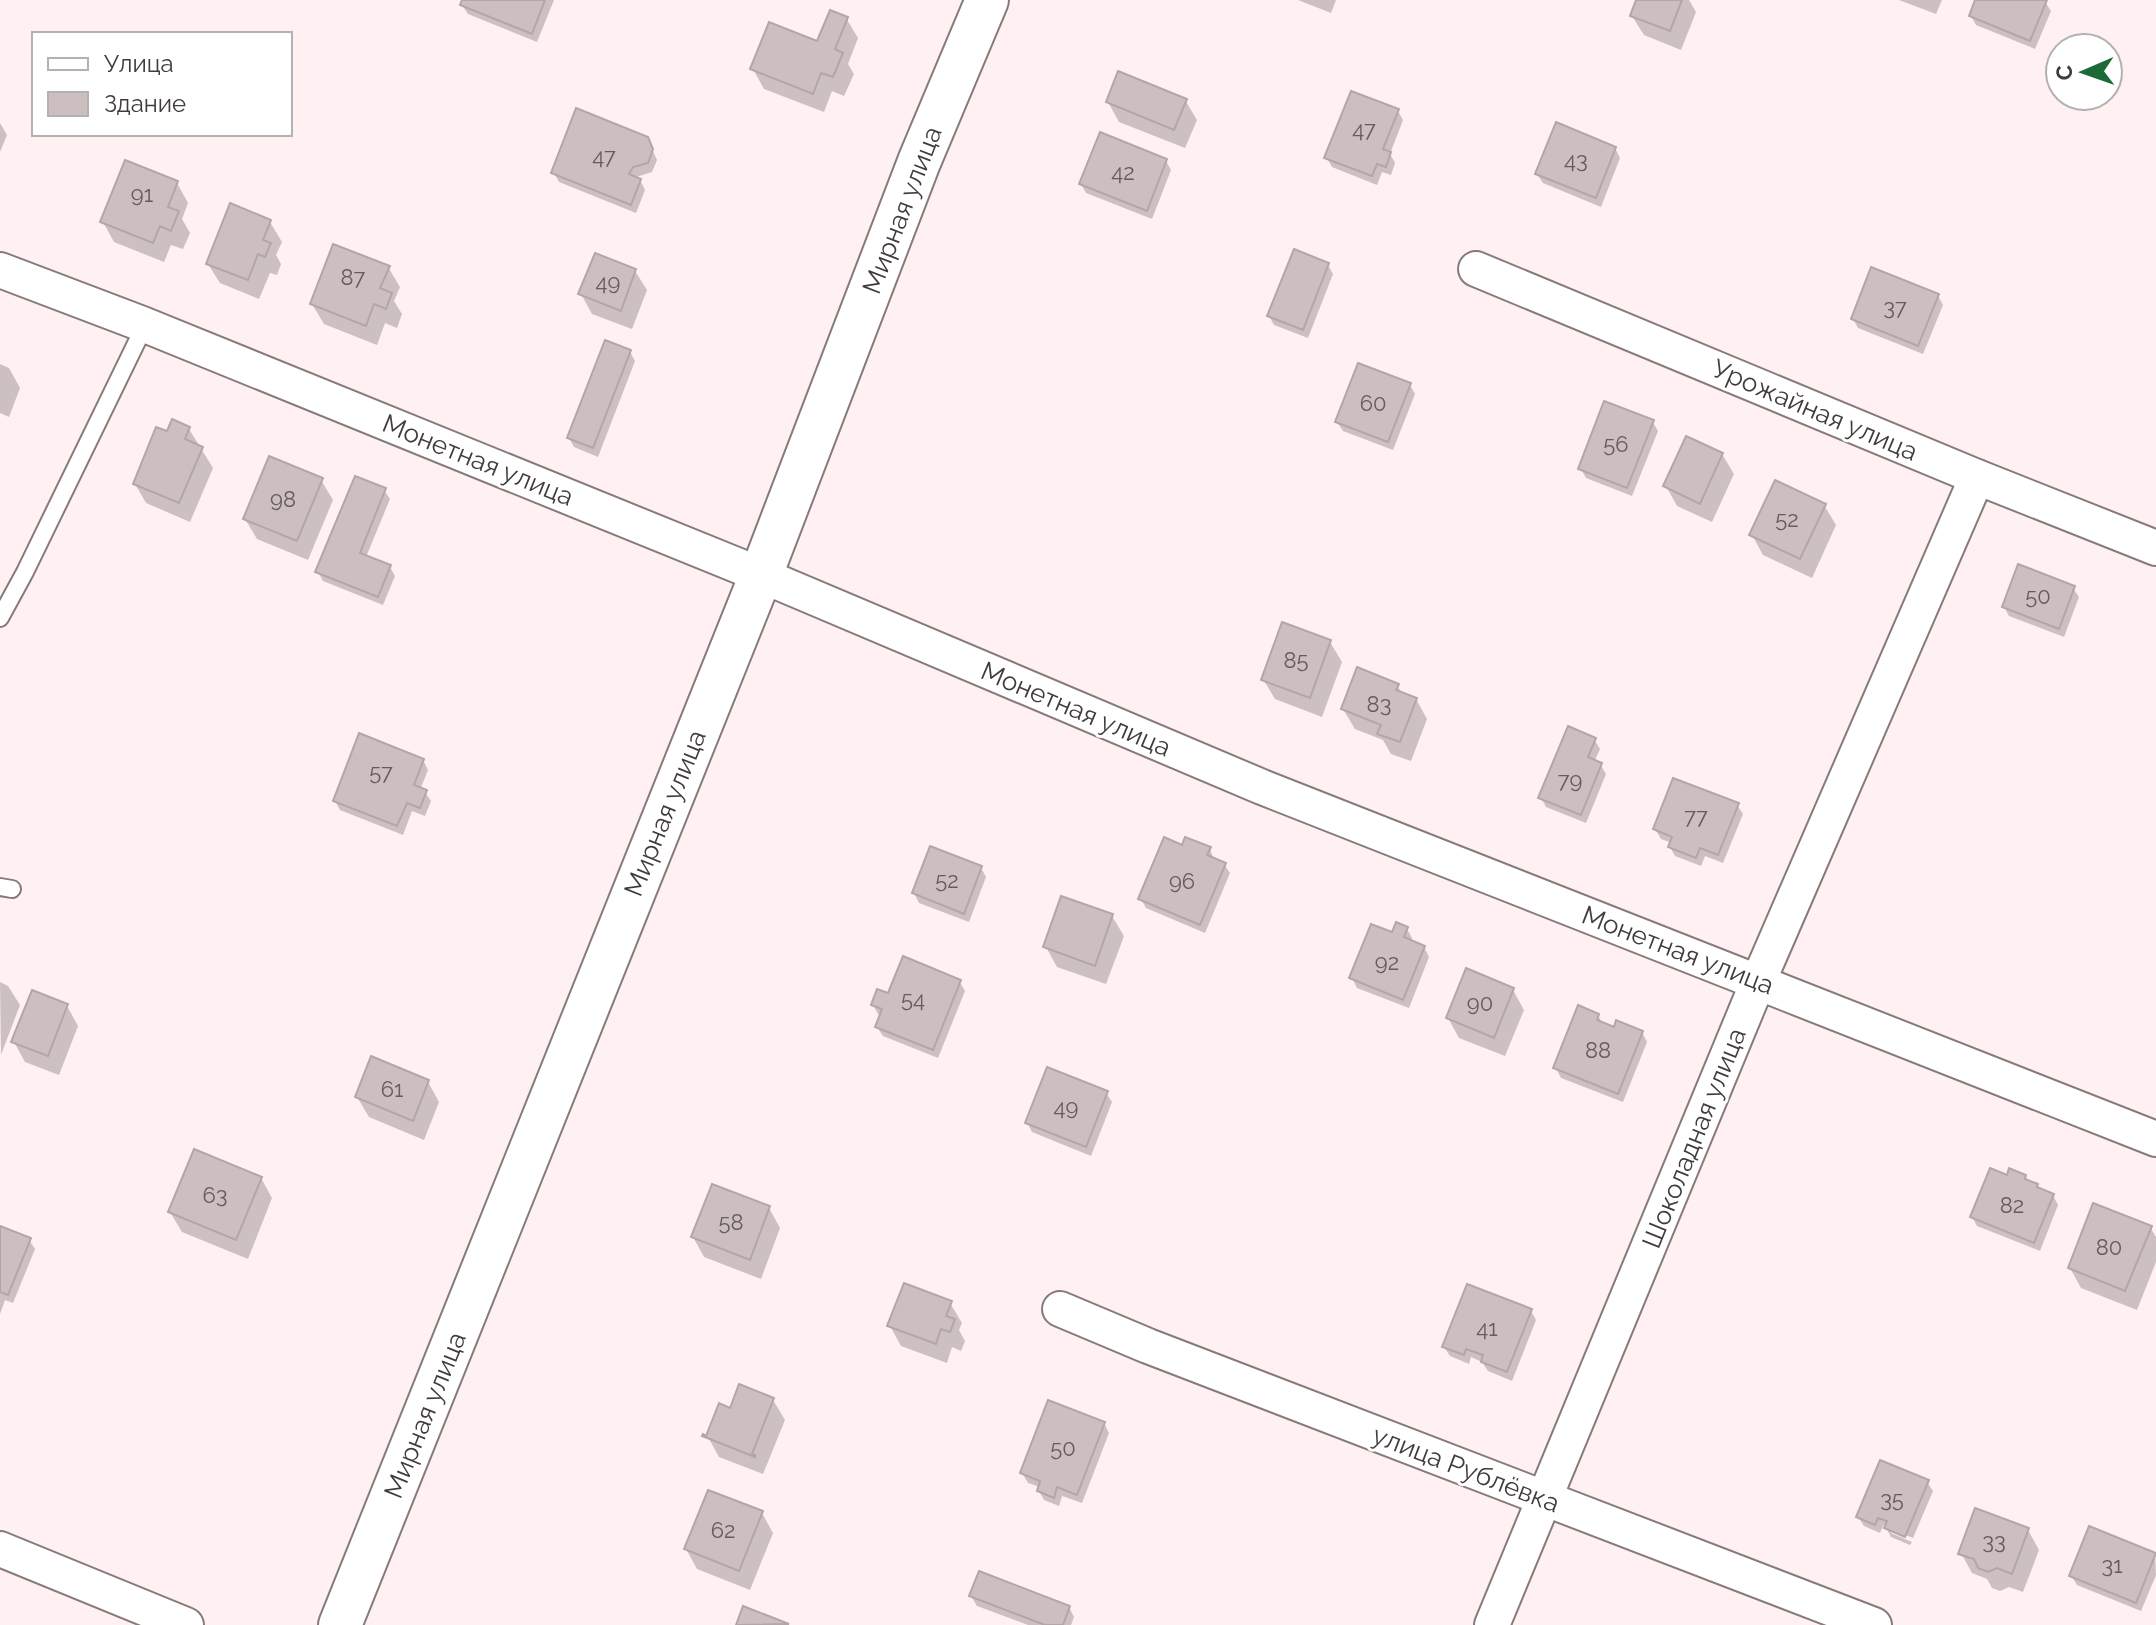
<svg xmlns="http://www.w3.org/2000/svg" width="2156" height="1625" viewBox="0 0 2156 1625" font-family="Raleway,sans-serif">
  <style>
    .shadow { fill: #0003 }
    .building { fill: #cdbfc0; stroke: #b4a6a6; stroke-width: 2 }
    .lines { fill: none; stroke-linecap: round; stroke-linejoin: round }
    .service-casing { stroke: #877a7b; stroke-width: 20 }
    .minor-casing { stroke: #877a7b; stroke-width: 38 }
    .tertiary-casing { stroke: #877a7b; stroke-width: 46 }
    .service { stroke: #fff; stroke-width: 16 }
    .minor { stroke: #fff; stroke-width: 34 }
    .tertiary { stroke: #fff; stroke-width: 42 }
    .labels { text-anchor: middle; stroke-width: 6; stroke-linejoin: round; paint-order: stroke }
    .number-label { font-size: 22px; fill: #645c5d }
    .street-label { font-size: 26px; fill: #413b3c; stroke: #fff }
  </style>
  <rect width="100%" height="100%" fill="#fff0f1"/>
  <g class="shadow">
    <path d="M 464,0 L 554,0 L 537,42 L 468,14 L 462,5 Z"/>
    <path d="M 1298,0 L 1336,0 L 1331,13 Z"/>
    <path d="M 1638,0 L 1689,0 L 1696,12 L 1681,50 L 1644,35 L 1632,16 Z"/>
    <path d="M 1899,0 L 1942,0 L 1936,14 Z"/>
    <path d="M 1977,0 L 2041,0 L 2045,2 L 2051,11 L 2035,49 L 1976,25 L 1971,16 Z"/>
    <path d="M 846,18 L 858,38 L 848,64 L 854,74 L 844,96 L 832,91 L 824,112 L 764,89 L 753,69 L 818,44 Z"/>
    <path d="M 1185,100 L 1197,120 L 1185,148 L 1119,122 L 1108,102 Z"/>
    <path d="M 1398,111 L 1403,120 L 1390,154 L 1395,163 L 1391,175 L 1382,172 L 1377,185 L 1332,167 L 1327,158 Z"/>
    <path d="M 0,123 L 7,135 L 0,152 Z"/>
    <path d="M 1615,148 L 1620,158 L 1601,207 L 1543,183 L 1537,174 Z"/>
    <path d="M 652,149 L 657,160 L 652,172 L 633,178 L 640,180 L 645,190 L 636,213 L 559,182 L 554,173 Z"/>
    <path d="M 1166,161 L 1171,170 L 1152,219 L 1086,193 L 1081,184 Z"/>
    <path d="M 177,183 L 188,203 L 182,219 L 190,233 L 183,249 L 171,245 L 164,262 L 114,242 L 103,222 Z"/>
    <path d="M 270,222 L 282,242 L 276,255 L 281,264 L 277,275 L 270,273 L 259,299 L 220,283 L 208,264 Z"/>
    <path d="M 1328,265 L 1333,274 L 1308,338 L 1274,325 L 1269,316 Z"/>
    <path d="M 388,267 L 400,287 L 394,301 L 402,314 L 397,328 L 385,323 L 377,345 L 324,324 L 312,304 Z"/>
    <path d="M 635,271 L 647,290 L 632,329 L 592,314 L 581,294 Z"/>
    <path d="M 1938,296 L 1943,305 L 1923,354 L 1858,328 L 1853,319 Z"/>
    <path d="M 630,352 L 635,361 L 598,457 L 574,447 L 569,438 Z"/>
    <path d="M 0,364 L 9,368 L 20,388 L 9,417 L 0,413 Z"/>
    <path d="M 1410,385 L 1415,394 L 1393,450 L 1343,431 L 1337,422 Z"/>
    <path d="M 1652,421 L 1658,431 L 1632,496 L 1586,478 L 1581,469 Z"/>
    <path d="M 189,429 L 213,468 L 190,522 L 146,503 L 135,484 L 168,434 Z"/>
    <path d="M 1722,454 L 1734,474 L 1712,522 L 1677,506 L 1666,486 Z"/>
    <path d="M 321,480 L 333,500 L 308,560 L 257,539 L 245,519 Z"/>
    <path d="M 384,490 L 390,499 L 366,557 L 390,567 L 395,576 L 383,605 L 323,581 L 318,572 Z"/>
    <path d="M 1824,505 L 1836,525 L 1812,578 L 1763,555 L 1752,535 Z"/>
    <path d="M 2073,588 L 2079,597 L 2064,637 L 2009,616 L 2004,607 Z"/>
    <path d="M 1330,642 L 1342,662 L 1322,717 L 1275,699 L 1263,679 Z"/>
    <path d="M 1397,685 L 1403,695 L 1416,699 L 1427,719 L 1411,761 L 1391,754 L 1383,740 L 1355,729 L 1343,709 Z"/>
    <path d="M 1594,739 L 1600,749 L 1594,762 L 1600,764 L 1606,774 L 1586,823 L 1546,807 L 1541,798 Z"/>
    <path d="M 423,760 L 428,770 L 420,790 L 425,792 L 431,801 L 425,816 L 412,811 L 403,835 L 340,810 L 335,801 Z"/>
    <path d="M 1737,805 L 1743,814 L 1723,863 L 1705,856 L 1701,866 L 1675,856 L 1670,847 L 1672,843 L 1661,839 L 1655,829 Z"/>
    <path d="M 1183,847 L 1210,849 L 1214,860 L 1224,864 L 1230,873 L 1205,933 L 1146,908 L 1141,899 Z"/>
    <path d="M 981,868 L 986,877 L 969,922 L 919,903 L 914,893 Z"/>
    <path d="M 1112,916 L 1124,936 L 1106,984 L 1057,967 L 1046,947 Z"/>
    <path d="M 1407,929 L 1412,938 L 1411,942 L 1424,947 L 1429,957 L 1409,1008 L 1357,988 L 1352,978 L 1393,935 Z"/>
    <path d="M 959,981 L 965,991 L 938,1058 L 883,1036 L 877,1027 L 882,1016 L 878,1014 L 873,1005 L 889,996 Z"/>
    <path d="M 0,982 L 8,986 L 20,1005 L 1,1055 Z"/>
    <path d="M 1513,990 L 1524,1010 L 1505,1056 L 1459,1038 L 1448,1018 Z"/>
    <path d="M 67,1006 L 78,1026 L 59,1075 L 25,1062 L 14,1042 Z"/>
    <path d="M 1598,1015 L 1603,1025 L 1615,1030 L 1642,1032 L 1647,1042 L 1623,1102 L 1561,1078 L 1556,1068 Z"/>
    <path d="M 428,1082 L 439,1102 L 424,1140 L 369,1117 L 357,1097 Z"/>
    <path d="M 1106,1093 L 1112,1102 L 1091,1156 L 1032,1132 L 1027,1122 Z"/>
    <path d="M 2025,1176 L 2029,1182 L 2037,1186 L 2039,1189 L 2053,1195 L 2058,1205 L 2040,1251 L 1977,1226 L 1972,1217 L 2008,1177 Z"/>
    <path d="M 261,1178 L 272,1198 L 248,1259 L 182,1232 L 170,1212 Z"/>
    <path d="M 769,1208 L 780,1228 L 761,1279 L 704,1257 L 693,1237 Z"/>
    <path d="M 2150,1227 L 2156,1237 L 2156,1262 L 2137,1310 L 2081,1288 L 2070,1268 Z"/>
    <path d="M 0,1228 L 29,1240 L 35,1249 L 13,1303 L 5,1300 L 0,1314 Z"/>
    <path d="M 950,1303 L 962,1323 L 959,1330 L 965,1341 L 961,1351 L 952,1347 L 947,1363 L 901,1346 L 890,1326 Z"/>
    <path d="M 1531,1311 L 1536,1320 L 1512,1381 L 1488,1371 L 1482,1362 L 1471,1357 L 1469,1364 L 1450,1356 L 1444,1347 Z"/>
    <path d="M 773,1400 L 785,1420 L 763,1474 L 719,1457 L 708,1437 L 731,1410 Z"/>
    <path d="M 1104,1423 L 1109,1433 L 1082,1503 L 1062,1496 L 1059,1506 L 1044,1500 L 1039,1491 L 1040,1487 L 1028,1483 L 1022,1473 Z"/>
    <path d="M 1927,1482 L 1933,1491 L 1913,1538 L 1891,1529 L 1891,1533 L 1912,1542 L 1910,1545 L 1891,1537 L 1884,1524 L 1880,1533 L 1864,1526 L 1858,1517 Z"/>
    <path d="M 762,1513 L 773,1533 L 750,1590 L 697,1569 L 686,1549 Z"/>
    <path d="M 2028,1530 L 2039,1550 L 2023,1592 L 2009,1587 L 2000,1591 L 1992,1588 L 1987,1579 L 1972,1573 L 1961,1553 Z"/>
    <path d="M 2155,1555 L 2156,1575 L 2141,1611 L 2077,1585 L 2071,1575 Z"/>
    <path d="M 971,1596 L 1069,1607 L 1074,1617 L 1071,1625 L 1028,1625 L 977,1606 Z"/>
  </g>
  <g class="building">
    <path d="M 462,0 L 545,0 L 532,34 L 460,5 Z"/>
    <path d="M 1636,0 L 1682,0 L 1670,31 L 1630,16 Z"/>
    <path d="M 1975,0 L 2047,0 L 2030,41 L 1969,16 Z"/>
    <path d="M 830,10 L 848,17 L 835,49 L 843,53 L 833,77 L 821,73 L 813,94 L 750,69 L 769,22 L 817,41 Z"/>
    <path d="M 1118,71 L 1187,99 L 1174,130 L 1106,102 Z"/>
    <path d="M 1351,91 L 1399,109 L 1383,149 L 1391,152 L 1386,167 L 1377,164 L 1372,176 L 1324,158 Z"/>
    <path d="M 576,108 L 648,137 L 653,149 L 648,163 L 633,167 L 629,174 L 641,179 L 631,205 L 551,173 Z"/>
    <path d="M 1556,122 L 1616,147 L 1596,198 L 1535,174 Z"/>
    <path d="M 1100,132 L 1167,159 L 1147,211 L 1079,184 Z"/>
    <path d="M 125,160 L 178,181 L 168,207 L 179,211 L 171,231 L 160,226 L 153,243 L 100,222 Z"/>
    <path d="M 230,203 L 271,220 L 263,240 L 271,243 L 265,257 L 258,254 L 248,280 L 206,264 Z"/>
    <path d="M 333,244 L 390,266 L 380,288 L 392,293 L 386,309 L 374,304 L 366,326 L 310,304 Z"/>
    <path d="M 1294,249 L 1329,263 L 1303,330 L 1267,316 Z"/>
    <path d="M 595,253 L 636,269 L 621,311 L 578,294 Z"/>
    <path d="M 1871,267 L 1939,294 L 1918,346 L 1851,319 Z"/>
    <path d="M 605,340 L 631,350 L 593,448 L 567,438 Z"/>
    <path d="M 1358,363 L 1411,383 L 1388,442 L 1335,422 Z"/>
    <path d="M 1604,401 L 1654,420 L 1627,488 L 1578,469 Z"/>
    <path d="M 172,419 L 190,427 L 185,439 L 203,447 L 179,503 L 133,484 L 156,427 L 167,431 Z"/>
    <path d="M 1686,436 L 1723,453 L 1700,504 L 1663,486 Z"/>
    <path d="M 269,456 L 323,478 L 297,541 L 243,519 Z"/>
    <path d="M 355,476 L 386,488 L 360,553 L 391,565 L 378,597 L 315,572 Z"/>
    <path d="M 1775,480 L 1826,504 L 1800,559 L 1749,535 Z"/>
    <path d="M 2018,564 L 2075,586 L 2059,629 L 2002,607 Z"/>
    <path d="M 1282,622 L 1331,640 L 1310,698 L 1261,680 Z"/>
    <path d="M 1357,667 L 1399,684 L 1396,690 L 1417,698 L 1400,742 L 1377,734 L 1381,725 L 1341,709 Z"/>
    <path d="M 1568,726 L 1596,738 L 1588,757 L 1602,763 L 1581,815 L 1538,798 Z"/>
    <path d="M 359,733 L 424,759 L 414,785 L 427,790 L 420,808 L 407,803 L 397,826 L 333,801 Z"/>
    <path d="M 1673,778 L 1739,803 L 1718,855 L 1700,848 L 1696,858 L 1668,847 L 1672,837 L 1653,829 Z"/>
    <path d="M 1164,837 L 1182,845 L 1185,837 L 1211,847 L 1207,855 L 1226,863 L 1200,925 L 1138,899 Z"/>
    <path d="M 930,846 L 982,866 L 964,914 L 912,893 Z"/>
    <path d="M 1061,896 L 1113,914 L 1095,966 L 1043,947 Z"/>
    <path d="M 1396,922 L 1408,927 L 1404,937 L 1425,946 L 1403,1000 L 1349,978 L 1371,924 L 1392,932 Z"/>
    <path d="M 903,956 L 961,980 L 933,1050 L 875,1027 L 882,1009 L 871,1005 L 877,989 L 888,993 Z"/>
    <path d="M 1466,968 L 1514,988 L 1494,1038 L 1446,1018 Z"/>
    <path d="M 32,990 L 68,1004 L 48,1056 L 11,1042 Z"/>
    <path d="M 1578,1005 L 1599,1014 L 1597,1020 L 1614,1027 L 1616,1020 L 1643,1031 L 1618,1094 L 1553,1068 Z"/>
    <path d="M 371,1056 L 429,1080 L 413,1121 L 355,1097 Z"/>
    <path d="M 1047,1067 L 1108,1091 L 1086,1147 L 1025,1123 Z"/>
    <path d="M 194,1149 L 262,1177 L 236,1240 L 168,1212 Z"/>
    <path d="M 1990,1168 L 2007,1175 L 2009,1168 L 2026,1175 L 2025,1179 L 2038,1184 L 2037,1187 L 2054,1194 L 2034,1243 L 1970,1217 Z"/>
    <path d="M 712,1184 L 770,1206 L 750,1260 L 691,1237 Z"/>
    <path d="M 2093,1203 L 2152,1226 L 2125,1291 L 2068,1268 Z"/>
    <path d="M 0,1226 L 31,1238 L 8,1295 L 0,1292 Z"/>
    <path d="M 904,1283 L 952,1301 L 946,1316 L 955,1319 L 950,1332 L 941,1329 L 936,1344 L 887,1326 Z"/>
    <path d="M 1467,1284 L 1532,1309 L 1507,1372 L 1481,1362 L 1483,1355 L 1466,1349 L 1464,1355 L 1442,1347 Z"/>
    <path d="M 739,1384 L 774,1398 L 752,1454 L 755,1455 L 755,1457 L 702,1436 L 703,1434 L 706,1436 L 719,1403 L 730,1408 Z"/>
    <path d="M 1048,1400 L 1105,1422 L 1077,1495 L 1057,1487 L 1054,1498 L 1037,1491 L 1040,1481 L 1020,1473 Z"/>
    <path d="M 1880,1460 L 1929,1480 L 1905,1537 L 1884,1528 L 1887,1521 L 1878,1518 L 1875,1525 L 1856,1517 Z"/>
    <path d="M 708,1490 L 763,1511 L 739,1571 L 684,1549 Z"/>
    <path d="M 1975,1508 L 2029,1528 L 2012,1574 L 1997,1568 L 1988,1572 L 1978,1568 L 1974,1559 L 1958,1554 Z"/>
    <path d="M 2089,1526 L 2156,1553 L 2136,1603 L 2069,1576 Z"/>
    <path d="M 979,1571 L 1070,1606 L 1063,1625 L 1045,1625 L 969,1596 Z"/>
    <path d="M 743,1606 L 789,1624 L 736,1625 Z"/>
  </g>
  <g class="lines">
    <defs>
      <g id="service">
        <path d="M 0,618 L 25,572 L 145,325"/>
        <path d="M 0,887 L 12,889"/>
      </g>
      <g id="minor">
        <path d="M 1476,269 L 1977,477 L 2156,548"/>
        <path d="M 0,270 L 145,325 L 761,575 L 1262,787 L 2156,1139"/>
        <path d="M 1060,1309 L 1148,1346 L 1874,1625"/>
        <path d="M 0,1549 L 186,1625"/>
        <path d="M 1492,1625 L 1758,982 L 1977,477"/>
      </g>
      <path id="tertiary" d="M 340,1625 L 761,575 L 919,162 L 987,0"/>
    </defs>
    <use href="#service" class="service-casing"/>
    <use href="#minor" class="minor-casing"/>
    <use href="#tertiary" class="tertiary-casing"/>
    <use href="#service" class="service"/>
    <use href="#minor" class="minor"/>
    <use href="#tertiary" class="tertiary"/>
  </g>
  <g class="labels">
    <g class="number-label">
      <text x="1364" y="137">47</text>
      <text x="604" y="164">47</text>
      <text x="1576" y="168">43</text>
      <text x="1123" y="180">42</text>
      <text x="142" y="202">91</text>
      <text x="353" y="285">87</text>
      <text x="608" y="290">49</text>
      <text x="1895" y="315">37</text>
      <text x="1373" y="411">60</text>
      <text x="1616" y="452">56</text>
      <text x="283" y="507">98</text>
      <text x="1787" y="527">52</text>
      <text x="2038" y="604">50</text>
      <text x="1296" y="668">85</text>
      <text x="1379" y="712">83</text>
      <text x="381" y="780">57</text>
      <text x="1570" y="788">79</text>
      <text x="1696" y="824">77</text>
      <text x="947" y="888">52</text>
      <text x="1182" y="889">96</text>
      <text x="1387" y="970">92</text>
      <text x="913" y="1007">54</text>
      <text x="1480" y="1011">90</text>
      <text x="1598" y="1058">88</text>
      <text x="392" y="1097">61</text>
      <text x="1066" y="1115">49</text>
      <text x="215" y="1203">63</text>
      <text x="2012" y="1213">82</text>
      <text x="731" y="1230">58</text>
      <text x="2109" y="1255">80</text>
      <text x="1487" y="1336">41</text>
      <text x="1063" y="1456">50</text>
      <text x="1892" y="1507">35</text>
      <text x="723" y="1538">62</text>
      <text x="1994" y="1549">33</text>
      <text x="2112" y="1573">31</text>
    </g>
    <g class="street-label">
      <text transform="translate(902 210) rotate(-69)" y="9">Мирная улица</text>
      <text transform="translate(1815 410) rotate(23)" y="9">Урожайная улица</text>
      <text transform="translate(478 460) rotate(22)" y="9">Монетная улица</text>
      <text transform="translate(1076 709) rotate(23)" y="9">Монетная улица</text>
      <text transform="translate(665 813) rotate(-68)" y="9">Мирная улица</text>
      <text transform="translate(1678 950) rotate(21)" y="9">Монетная улица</text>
      <text transform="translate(1694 1138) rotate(-68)" y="9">Шоколадная улица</text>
      <text transform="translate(425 1415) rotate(-68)" y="9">Мирная улица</text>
      <text transform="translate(1466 1469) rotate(21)" y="9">улица Рублёвка</text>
    </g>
  </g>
  <rect x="32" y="32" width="260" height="104" fill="#ffffff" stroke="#b3b1b1" stroke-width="2"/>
  <rect x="48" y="58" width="40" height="12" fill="#ffffff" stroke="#b3b1b1" stroke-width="2"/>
  <text x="104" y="72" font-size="24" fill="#413b3c">Улица</text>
  <rect x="48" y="92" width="40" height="24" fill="#cdbfc0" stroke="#b3b1b1" stroke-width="2"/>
  <text x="104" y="112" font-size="24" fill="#413b3c">Здание</text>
  <g transform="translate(2084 72) rotate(268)"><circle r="38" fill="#ffffff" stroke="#b3b1b1" stroke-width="2"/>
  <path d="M0-6L14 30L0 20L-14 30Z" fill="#1d6937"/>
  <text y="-12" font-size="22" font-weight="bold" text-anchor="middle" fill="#413b3c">С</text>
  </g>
</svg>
